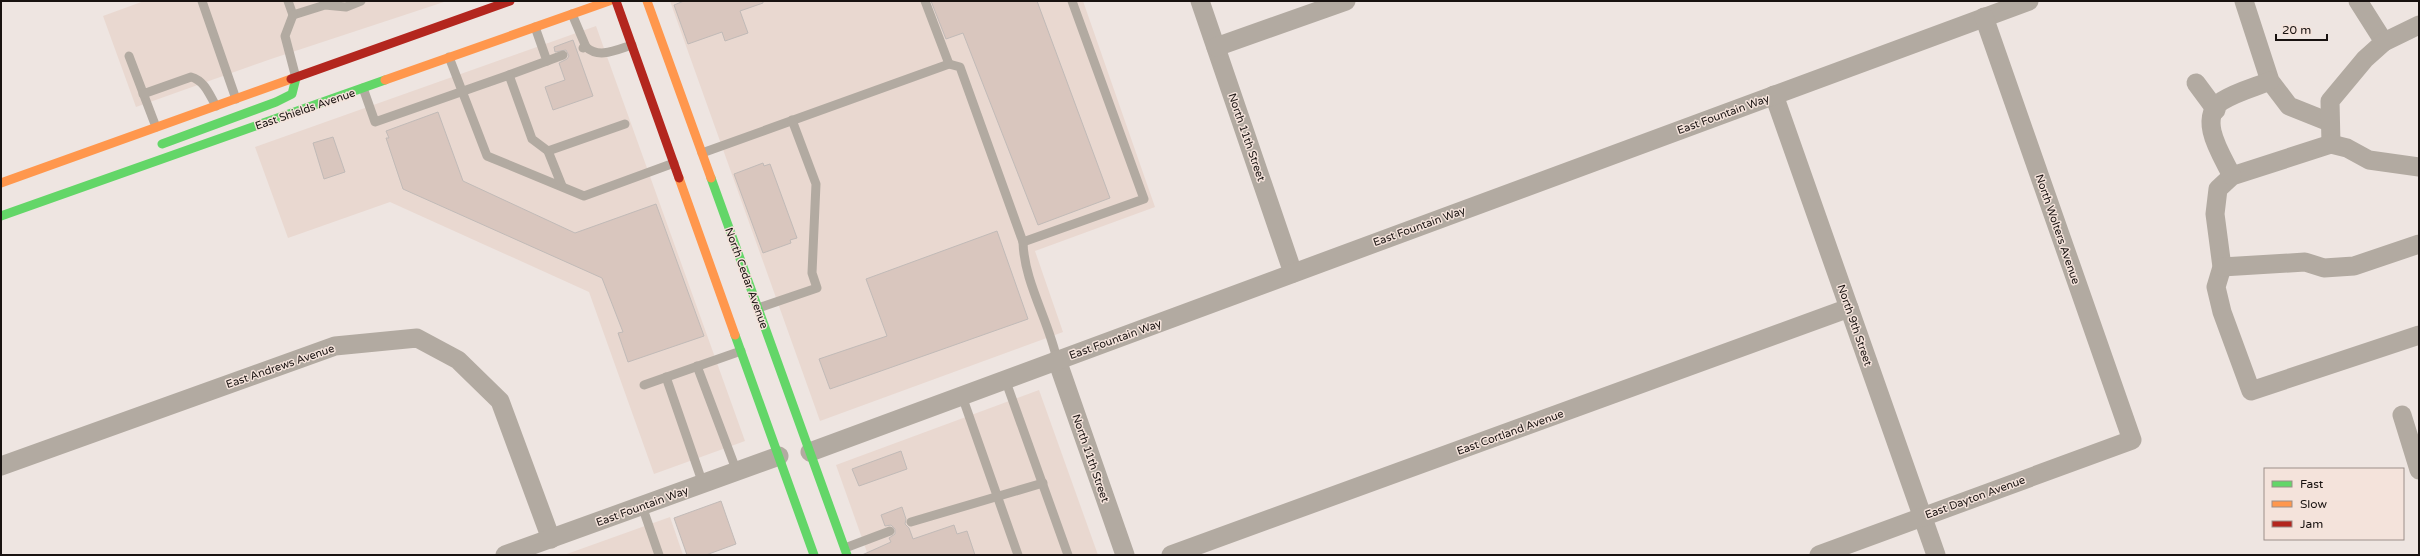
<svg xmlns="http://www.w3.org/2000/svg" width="2420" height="556" viewBox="0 0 2420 556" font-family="'Varela Round',sans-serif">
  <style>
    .built { fill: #e9d8d0 }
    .building { fill: #d9c6be; stroke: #c1bab7 }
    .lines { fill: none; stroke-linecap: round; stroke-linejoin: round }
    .lane { stroke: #b2aaa1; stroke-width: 9 }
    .street { stroke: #b2aaa1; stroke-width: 19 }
    .fast { stroke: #63d668; stroke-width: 9 }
    .slow { stroke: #ff974d; stroke-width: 9 }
    .jam { stroke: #b3261e; stroke-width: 9 }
    .labels { text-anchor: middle; stroke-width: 3; stroke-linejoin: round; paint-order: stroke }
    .street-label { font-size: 11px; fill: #181210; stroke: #f4e3db }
  </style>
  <rect width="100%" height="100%" fill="#eee5e1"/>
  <g class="built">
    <path d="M 144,1 L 447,1 L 271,59 L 136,107 L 103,16 Z"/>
    <path d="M 670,1 L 1083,1 L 1155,207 L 1035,251 L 1063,332 L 820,421 Z"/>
    <path d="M 596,26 L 745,441 L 654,474 L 589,292 L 390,202 L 288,238 L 255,147 Z"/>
    <path d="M 1039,390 L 1098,555 L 868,555 L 836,465 Z"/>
    <path d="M 670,517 L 683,555 L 564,555 Z"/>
  </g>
  <g class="building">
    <path d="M 684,1 L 763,1 L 763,3 L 740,11 L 748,33 L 725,41 L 722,32 L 688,44 L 674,5 Z"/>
    <path d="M 931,1 L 1037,1 L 1110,198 L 1038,225 L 963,33 L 946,39 Z"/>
    <path d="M 573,40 L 593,96 L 553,110 L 545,87 L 565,80 L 559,63 L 567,59 L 569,56 L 566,50 L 555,52 L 554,47 Z"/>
    <path d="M 438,112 L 463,181 L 575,233 L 656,204 L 704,336 L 628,362 L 618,333 L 623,332 L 602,278 L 403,189 L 386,138 L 389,138 L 386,131 Z"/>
    <path d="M 333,137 L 345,172 L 324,179 L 313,143 Z"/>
    <path d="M 763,163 L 764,166 L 770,164 L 797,238 L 790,240 L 791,243 L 763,253 L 734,174 Z"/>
    <path d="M 997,231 L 1028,319 L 830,389 L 819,359 L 887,336 L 866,279 Z"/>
    <path d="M 901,451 L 907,469 L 859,486 L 852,469 Z"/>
    <path d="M 721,501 L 736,544 L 706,555 L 687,555 L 674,518 Z"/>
    <path d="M 902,507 L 906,519 L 905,524 L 909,528 L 913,539 L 954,525 L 957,534 L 967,531 L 975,555 L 862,555 L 891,542 L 889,538 L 895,534 L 895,529 L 891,525 L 885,526 L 881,515 Z"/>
  </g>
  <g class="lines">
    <g class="lane">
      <path d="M 202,1 L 236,99"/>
      <path d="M 288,1 L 293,15 L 325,5 L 346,7 L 361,1"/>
      <path d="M 925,1 L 949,64"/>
      <path d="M 572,14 L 586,47 L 583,48"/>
      <path d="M 293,15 L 285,36 L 296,78"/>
      <path d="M 586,47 C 599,59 616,50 632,45"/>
      <path d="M 129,56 L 156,127"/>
      <path d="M 449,57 L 487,156 L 584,196 L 674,163"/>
      <path d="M 547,61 L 563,55"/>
      <path d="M 509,75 L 547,61 L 535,27"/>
      <path d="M 363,88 L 375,122 L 509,75 L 532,139 L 548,151"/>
      <path d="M 143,94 L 191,77 C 205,81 209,94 216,106"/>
      <path d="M 702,153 L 949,64 L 960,67 L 1023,242 C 1024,282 1049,321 1057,360"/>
      <path d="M 562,186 L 548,151 L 625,124"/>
      <path d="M 1023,242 L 1144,199 L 1072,1"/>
      <path d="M 758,308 L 817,288 L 812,273 L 816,184 L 792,120"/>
      <path d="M 697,366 L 737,472"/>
      <path d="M 666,377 L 703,484"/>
      <path d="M 1005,379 L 1068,555"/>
      <path d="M 644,385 L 741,351"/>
      <path d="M 962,396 L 1018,555"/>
      <path d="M 642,506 L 659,555"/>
      <path d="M 911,522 L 1043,483"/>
      <path d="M 845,548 L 890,531"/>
    </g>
    <g class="street">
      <path d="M 1200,1 L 1293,273"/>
      <path d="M 2244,1 L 2270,81 L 2289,106 L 2329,122"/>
      <path d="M 2358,1 L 2384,42"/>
      <path d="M 1216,47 L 1346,1"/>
      <path d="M 2196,83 L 2216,110"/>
      <path d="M 1774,95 L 1936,555"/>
      <path d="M 2331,144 L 2330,101 L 2365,59 L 2384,42 L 2419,25"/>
      <path d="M 2419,167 L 2369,160 L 2347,148 L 2331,144 L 2232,176 L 2218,189 L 2215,214 L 2222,267 L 2216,287 L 2222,312 L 2251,391 L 2419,335"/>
      <path d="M 2232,176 C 2223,157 2196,119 2222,101 C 2236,92 2255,87 2270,81"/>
      <path d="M 2222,267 L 2305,262 L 2324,268 L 2354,266 L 2419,244"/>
      <path d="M 1057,360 L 1125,555"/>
      <path d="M 2402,415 L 2419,470"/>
      <path d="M 810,452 L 2029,1"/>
      <path d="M 1,466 L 335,346 L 417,338 L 458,360 L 500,401 L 551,539"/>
      <path d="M 505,555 L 779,456"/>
      <path d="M 1171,555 L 1849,308"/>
      <path d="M 1819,555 L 2132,440 L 1984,17"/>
    </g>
    <g class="fast">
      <path d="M 162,144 L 276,102 L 292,94 L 296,78"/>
      <path d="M 711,178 L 847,555"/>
      <path d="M 1,216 L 385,80"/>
      <path d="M 735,335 L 814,555"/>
    </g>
    <g class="slow">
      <path d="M 647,1 L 711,178"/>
      <path d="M 385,80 L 609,1"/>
      <path d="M 679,178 L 735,335"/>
      <path d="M 1,183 L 291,79"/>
    </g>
    <g class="jam">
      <path d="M 616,1 L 679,178"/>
      <path d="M 291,79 L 510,1"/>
    </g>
  </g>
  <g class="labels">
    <g class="street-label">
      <text transform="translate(305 109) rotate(-19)" y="4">East Shields Avenue</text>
      <text transform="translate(1723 114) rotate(-20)" y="4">East Fountain Way</text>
      <text transform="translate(1247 137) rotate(71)" y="4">North 11th Street</text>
      <text transform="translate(1419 226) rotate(-20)" y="4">East Fountain Way</text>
      <text transform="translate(2058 229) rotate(71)" y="4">North Wolters Avenue</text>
      <text transform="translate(747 278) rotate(70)" y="4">North Cedar Avenue</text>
      <text transform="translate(1855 325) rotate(71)" y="4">North 9th Street</text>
      <text transform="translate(1115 339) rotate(-20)" y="4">East Fountain Way</text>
      <text transform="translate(280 366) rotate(-19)" y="4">East Andrews Avenue</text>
      <text transform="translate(1510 432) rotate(-20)" y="4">East Cortland Avenue</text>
      <text transform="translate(1091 458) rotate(71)" y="4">North 11th Street</text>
      <text transform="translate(1975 497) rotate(-20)" y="4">East Dayton Avenue</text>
      <text transform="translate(642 506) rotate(-20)" y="4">East Fountain Way</text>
    </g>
  </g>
  <rect width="2420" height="556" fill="none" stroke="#181210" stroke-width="4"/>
  <rect x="2264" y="468" width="140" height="72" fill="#f4e3db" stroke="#9c8f8a"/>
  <rect x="2272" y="481" width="20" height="6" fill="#63d668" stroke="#9c8f8a"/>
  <text x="2300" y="488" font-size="12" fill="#181210">Fast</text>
  <rect x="2272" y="501" width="20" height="6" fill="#ff974d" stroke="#9c8f8a"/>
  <text x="2300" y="508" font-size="12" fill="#181210">Slow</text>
  <rect x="2272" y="521" width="20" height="6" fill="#b3261e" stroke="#9c8f8a"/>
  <text x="2300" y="528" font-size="12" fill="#181210">Jam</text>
  <path d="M2276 34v6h51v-6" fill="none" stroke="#181210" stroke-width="2"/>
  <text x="2282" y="34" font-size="12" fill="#181210" stroke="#f4e3db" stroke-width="3" paint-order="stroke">20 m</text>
</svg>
